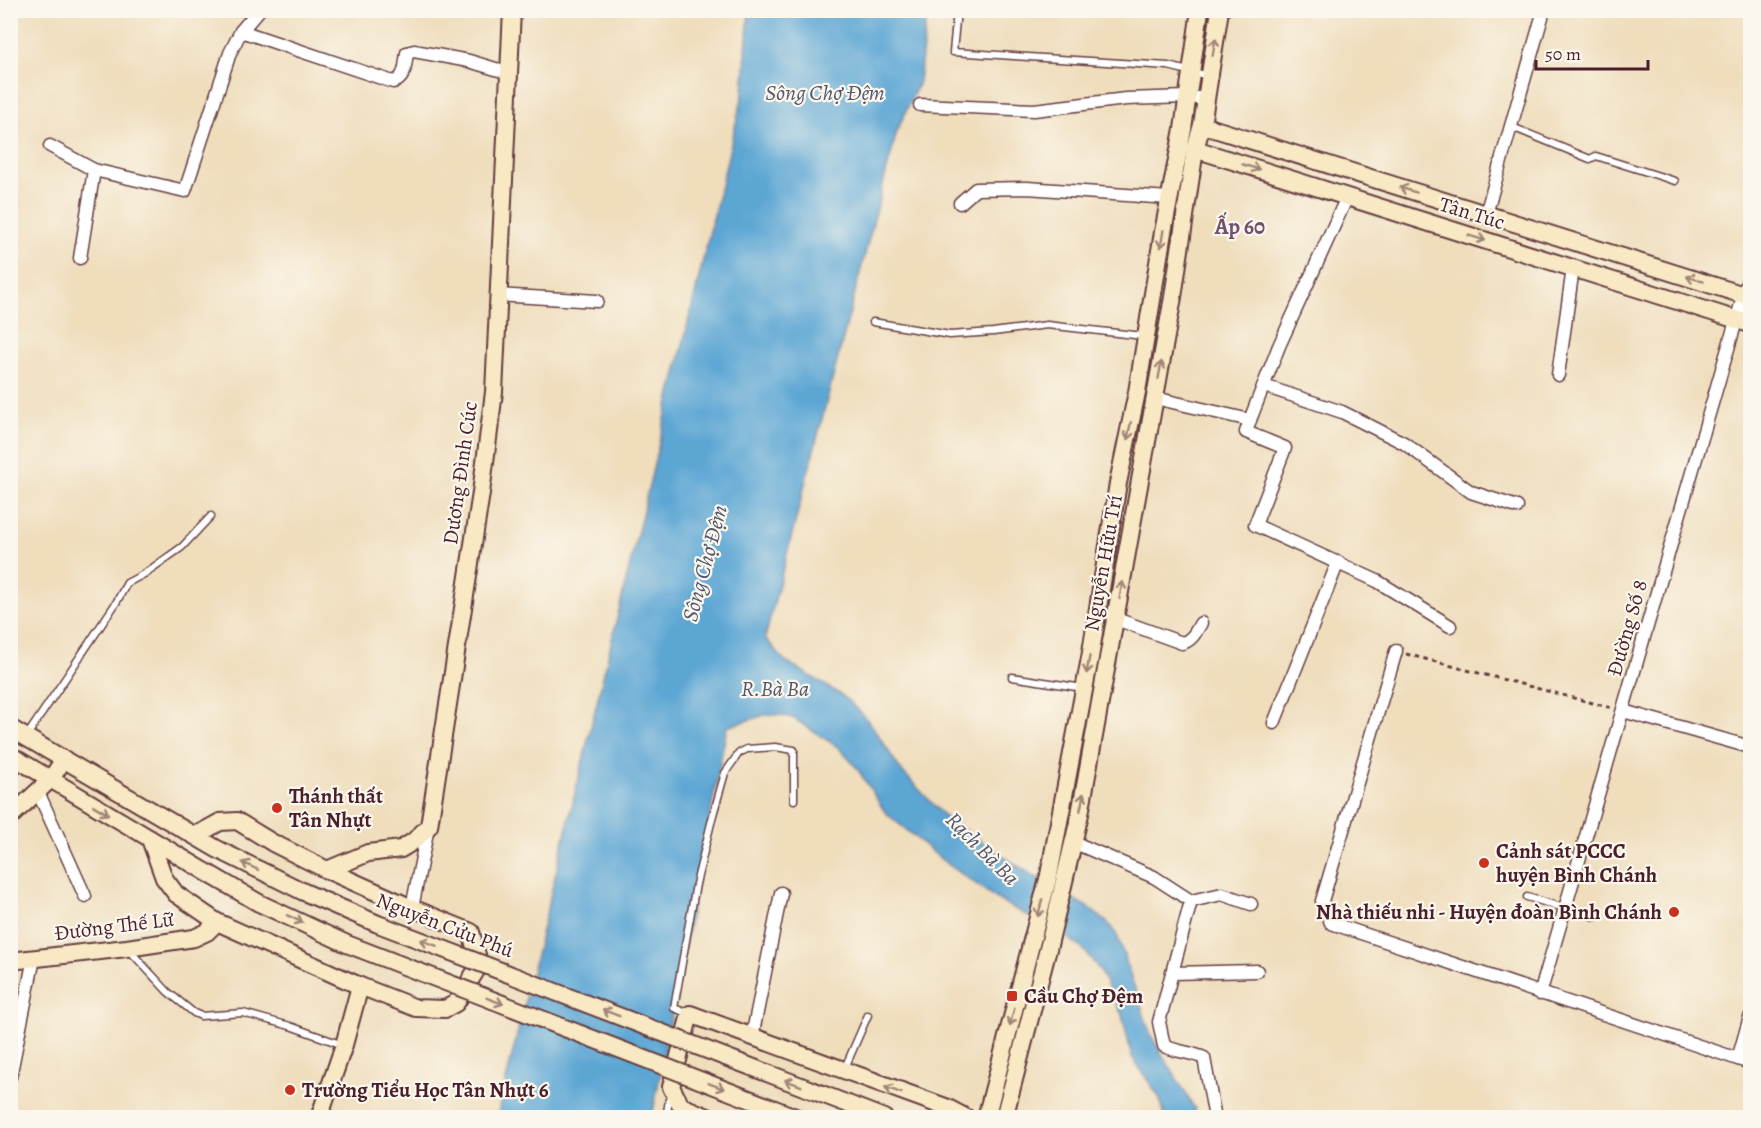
<svg xmlns="http://www.w3.org/2000/svg" width="1761" height="1128" viewBox="0 0 1761 1128" font-family="Alegreya,serif">
  <style>
    .water { fill: #5ca6d4; stroke: #536280; stroke-width: 1.5 }
    .lines { fill: none; stroke-linecap: round; stroke-linejoin: round }
    .lane-casing { stroke: #633c41; stroke-width: 9 }
    .street-casing { stroke: #633c41; stroke-width: 15 }
    .secondary-casing { stroke: #633c41; stroke-width: 20 }
    .path { stroke: #633c41; stroke-width: 3; stroke-dasharray: 4.5 4.5; stroke-linecap: butt }
    .lane { stroke: #fff; stroke-width: 6 }
    .street { stroke: #fff; stroke-width: 12 }
    .secondary { stroke: #f8e8c3; stroke-width: 16 }
    .secondary-bridge-casing { stroke: #633c41; stroke-width: 20; stroke-linecap: butt }
    .secondary-bridge { stroke: #f8e8c3; stroke-width: 16 }
    .oneway { stroke: #a18477 }
    .poi-dot { fill: #c8321e; stroke: #fbf7ec; stroke-width: 2 }
    .labels { text-anchor: middle; stroke-width: 4.5; stroke-linejoin: round; paint-order: stroke }
    .street-label { font-size: 21px; fill: #4a1f2b; stroke: #fbf7ec }
    .poi-label { font-size: 21px; font-weight: bold; fill: #4a1f2b; stroke: #fbf7ec; text-anchor: start }
    .water-label { font-size: 22px; font-style: italic; fill: #51556f; stroke: #fbf7ec }
    .neighbourhood-label { font-size: 22px; font-weight: bold; fill: #715070; stroke: #fbf7ec }
  </style>
  <rect width="100%" height="100%" fill="#fbf7ec"/>
  <filter id="ink" filterUnits="userSpaceOnUse"><feTurbulence type="fractalNoise" baseFrequency=".0167" numOctaves="2"/><feDisplacementMap in="SourceGraphic" scale="12" xChannelSelector="R" yChannelSelector="G"/><feConvolveMatrix kernelMatrix="1 2 1 2 8 2 1 2 1" color-interpolation-filters="sRGB"/></filter>
  <filter id="wash" filterUnits="userSpaceOnUse"><feTurbulence type="fractalNoise" baseFrequency=".008" numOctaves="4" result="noise"/><feDisplacementMap in="SourceGraphic" scale="24" xChannelSelector="R" yChannelSelector="G"/><feGaussianBlur stdDeviation="1.35" result="paint"/><feColorMatrix in="noise" values="0 0 0 0 0 0 0 0 0 0 0 0 0 0 0 0 0 1.4 0 .05"/><feComposite in="paint" operator="in"/></filter>
  <g filter="url(#wash)">
    <rect width="100%" height="100%" fill="#efddbc"/>
    <path class="water" d="M 749,11 L 927,11 L 919,82 L 897,131 L 765,638 L 784,660 L 843,696 L 858,710 L 871,724 L 900,769 L 944,816 L 1024,870 L 1089,908 L 1107,922 L 1117,935 L 1151,1036 L 1195,1109 L 1196,1117 L 1165,1117 L 1159,1097 L 1132,1057 L 1122,1015 L 1099,969 L 1084,950 L 1064,935 L 1000,901 L 942,860 L 885,812 L 857,768 L 838,747 L 793,718 L 780,715 L 765,715 L 727,727 L 652,1117 L 497,1118 L 743,94 Z"/>
  </g>
  <g filter="url(#ink)">
    <g class="lines">
      <defs>
        <g id="lane">
          <path d="M 957,10 L 953,52 L 1168,66 L 1209,76"/>
          <path d="M 1512,127 L 1590,159 L 1596,156 L 1675,181"/>
          <path d="M 873,322 L 950,335 L 993,332 L 1047,325 L 1143,336"/>
          <path d="M 1012,677 L 1083,688"/>
          <path d="M 26,737 L 116,603 L 127,583 L 144,574 L 182,547 L 211,516"/>
          <path d="M 1527,897 L 1595,917"/>
          <path d="M 130,951 L 168,992 L 194,1013 L 201,1016 L 243,1013 L 290,1026 L 343,1045"/>
          <path d="M 689,1014 L 674,1008 L 696,884 L 713,815 L 725,773 L 739,753 L 747,749 L 775,747 L 794,750 L 794,800"/>
          <path d="M 844,1070 L 868,1015"/>
          <path d="M 666,1118 L 670,1094"/>
        </g>
        <g id="street">
          <path d="M 241,31 L 393,82 C 406,79 405,64 407,53 L 414,51 L 469,61 L 509,73"/>
          <path d="M 920,105 L 1034,110 L 1126,99 L 1187,97 L 1206,99"/>
          <path d="M 50,146 L 94,170 L 185,191 L 230,53 L 241,31 L 259,10"/>
          <path d="M 960,203 L 976,189 L 1027,188 L 1169,198"/>
          <path d="M 1486,214 L 1544,10"/>
          <path d="M 80,258 L 94,170"/>
          <path d="M 498,295 L 597,301"/>
          <path d="M 1558,375 L 1573,268"/>
          <path d="M 1264,386 L 1342,412 L 1404,443 L 1471,492 L 1517,507"/>
          <path d="M 1155,398 L 1250,420 L 1279,346 L 1347,197"/>
          <path d="M 1250,420 L 1246,432 L 1285,448 L 1255,525 L 1377,581 L 1450,626"/>
          <path d="M 1116,619 L 1182,643 C 1192,641 1196,631 1201,623"/>
          <path d="M 1396,651 L 1322,901 L 1331,923 L 1750,1063"/>
          <path d="M 1623,711 L 1750,747"/>
          <path d="M 1274,723 L 1338,562"/>
          <path d="M 38,792 L 85,896"/>
          <path d="M 1073,842 L 1154,877 L 1191,901 L 1222,894 L 1251,904"/>
          <path d="M 1191,901 L 1159,1022 L 1164,1046 C 1177,1052 1191,1052 1204,1058 L 1215,1118"/>
          <path d="M 412,908 L 428,827"/>
          <path d="M 1172,973 L 1257,971"/>
          <path d="M 1540,994 L 1750,273"/>
          <path d="M 752,1037 L 781,893"/>
          <path d="M 1738,1059 L 1750,1017"/>
          <path d="M 10,1077 L 34,958"/>
        </g>
        <g id="secondary">
          <path d="M 1202,125 L 1750,297"/>
          <path d="M 1195,149 L 1750,324"/>
          <path d="M 10,728 L 217,849"/>
          <path d="M 10,755 L 206,872"/>
          <path d="M 10,817 L 51,779 L 64,759"/>
          <path d="M 150,839 L 164,878 L 176,894 L 217,922 L 360,986 L 416,1008 L 445,1009 L 456,1003 L 461,995 L 477,969 L 478,959 L 471,932 L 412,908 L 327,870 L 273,843 L 237,821 L 220,822 L 200,833 L 191,834"/>
          <path d="M 327,870 L 368,853 L 401,849 L 414,841 L 429,826 L 481,493 L 494,392 L 512,10"/>
          <path d="M 10,961 L 127,948 L 194,938 L 207,932 L 217,922"/>
          <path d="M 848,1104 L 884,1118"/>
          <path d="M 319,1118 L 344,1045 L 360,986"/>
          <path d="M 710,1118 L 681,1106 L 671,1087 L 690,1014 L 948,1108 L 967,1118"/>
          <path d="M 986,1118 L 1049,875 L 1090,658 L 1118,483 L 1137,392 L 1163,232 L 1183,129 L 1200,10"/>
          <path d="M 1004,1118 L 1049,945 L 1080,814 L 1173,297 L 1195,149 L 1202,125 L 1220,10"/>
        </g>
      </defs>
      <use href="#lane" class="lane-casing"/>
      <use href="#street" class="street-casing"/>
      <use href="#secondary" class="secondary-casing"/>
      <path class="path" d="M 1406,654 L 1612,708"/>
      <use href="#lane" class="lane"/>
      <use href="#street" class="street"/>
      <use href="#secondary" class="secondary"/>
      <defs>
        <g id="secondary-bridge">
          <path d="M 217,849 L 304,892 L 378,924 L 848,1104"/>
          <path d="M 206,872 L 259,903 L 347,944 L 798,1118"/>
        </g>
      </defs>
      <use href="#secondary-bridge" class="secondary-bridge-casing"/>
      <use href="#secondary-bridge" class="secondary-bridge"/>
    </g>
    <defs><path id="oneway-shaft" d="M-6 0H5M1.5-3L5.5 0L1.5 3" fill="none" stroke-width="1.6" stroke-linecap="round" stroke-linejoin="round" transform="scale(1.5)"/></defs>
    <g class="oneway">
      <use href="#oneway-shaft" transform="translate(1214 47) rotate(-81)"/>
      <use href="#oneway-shaft" transform="translate(1251 167) rotate(17)"/>
      <use href="#oneway-shaft" transform="translate(1408 190) rotate(-163)"/>
      <use href="#oneway-shaft" transform="translate(1477 238) rotate(17)"/>
      <use href="#oneway-shaft" transform="translate(1162 239) rotate(99)"/>
      <use href="#oneway-shaft" transform="translate(1695 279) rotate(-163)"/>
      <use href="#oneway-shaft" transform="translate(1160 370) rotate(-80)"/>
      <use href="#oneway-shaft" transform="translate(1129 431) rotate(102)"/>
      <use href="#oneway-shaft" transform="translate(1121 590) rotate(-80)"/>
      <use href="#oneway-shaft" transform="translate(1088 665) rotate(100)"/>
      <use href="#oneway-shaft" transform="translate(1082 802) rotate(-79)"/>
      <use href="#oneway-shaft" transform="translate(101 810) rotate(31)"/>
      <use href="#oneway-shaft" transform="translate(250 866) rotate(-154)"/>
      <use href="#oneway-shaft" transform="translate(1040 908) rotate(104)"/>
      <use href="#oneway-shaft" transform="translate(295 919) rotate(25)"/>
      <use href="#oneway-shaft" transform="translate(429 943) rotate(-159)"/>
      <use href="#oneway-shaft" transform="translate(495 1001) rotate(21)"/>
      <use href="#oneway-shaft" transform="translate(611 1013) rotate(-159)"/>
      <use href="#oneway-shaft" transform="translate(1012 1017) rotate(105)"/>
      <use href="#oneway-shaft" transform="translate(793 1083) rotate(-159)"/>
      <use href="#oneway-shaft" transform="translate(716 1086) rotate(21)"/>
      <use href="#oneway-shaft" transform="translate(893 1090) rotate(-160)"/>
    </g>
  </g>
  <g class="poi-dot">
    <circle cx="277" cy="808" r="6"/>
    <circle cx="1484" cy="863" r="6"/>
    <circle cx="1674" cy="912" r="6"/>
    <rect x="1006" y="990" width="12" height="12" rx="3"/>
    <circle cx="290" cy="1090" r="6"/>
  </g>
  <g class="labels">
    <g class="street-label">
      <text transform="translate(1472 213) rotate(17)" y="7">Tân Túc</text>
      <text transform="translate(460 473) rotate(-82)" y="7">Dương Đình Cúc</text>
      <text transform="translate(1103 563) rotate(-80)" y="7">Nguyễn Hữu Trí</text>
      <text transform="translate(1627 628) rotate(-74)" y="7">Đường Số 8</text>
      <text transform="translate(445 925) rotate(21)" y="7">Nguyễn Cửu Phú</text>
      <text transform="translate(114 926) rotate(-7)" y="7">Đường Thế Lữ</text>
    </g>
    <g class="poi-label">
      <text x="289" y="803">Thánh thất<tspan x="289" dy="24">Tân Nhựt</tspan></text>
      <text x="1496" y="858">Cảnh sát PCCC<tspan x="1496" dy="24">huyện Bình Chánh</tspan></text>
      <text x="1662" y="919" text-anchor="end">Nhà thiếu nhi - Huyện đoàn Bình Chánh</text>
      <text x="1024" y="1003">Cầu Chợ Đệm</text>
      <text x="302" y="1097">Trường Tiểu Học Tân Nhựt 6</text>
    </g>
    <g class="water-label">
      <text x="825" y="100">Sông Chợ Đệm</text>
      <text transform="translate(704 563) rotate(-75)" y="8">Sông Chợ Đệm</text>
      <text x="775" y="696">R.Bà Ba</text>
      <text transform="translate(983 848) rotate(45)" y="8">Rạch Bà Ba</text>
    </g>
    <g class="neighbourhood-label">
      <text x="1240" y="234">Ấp 60</text>
    </g>
  </g>
  <rect width="1761" height="1128" fill="none" stroke="#fbf7ec" stroke-width="36"/>
  <path d="M1536 60v9h112v-9" fill="none" stroke="#4a1f2b" stroke-width="3"/>
  <text x="1545" y="60" font-size="18" fill="#4a1f2b" stroke="#fbf7ec" stroke-width="4.5" paint-order="stroke">50 m</text>
</svg>
